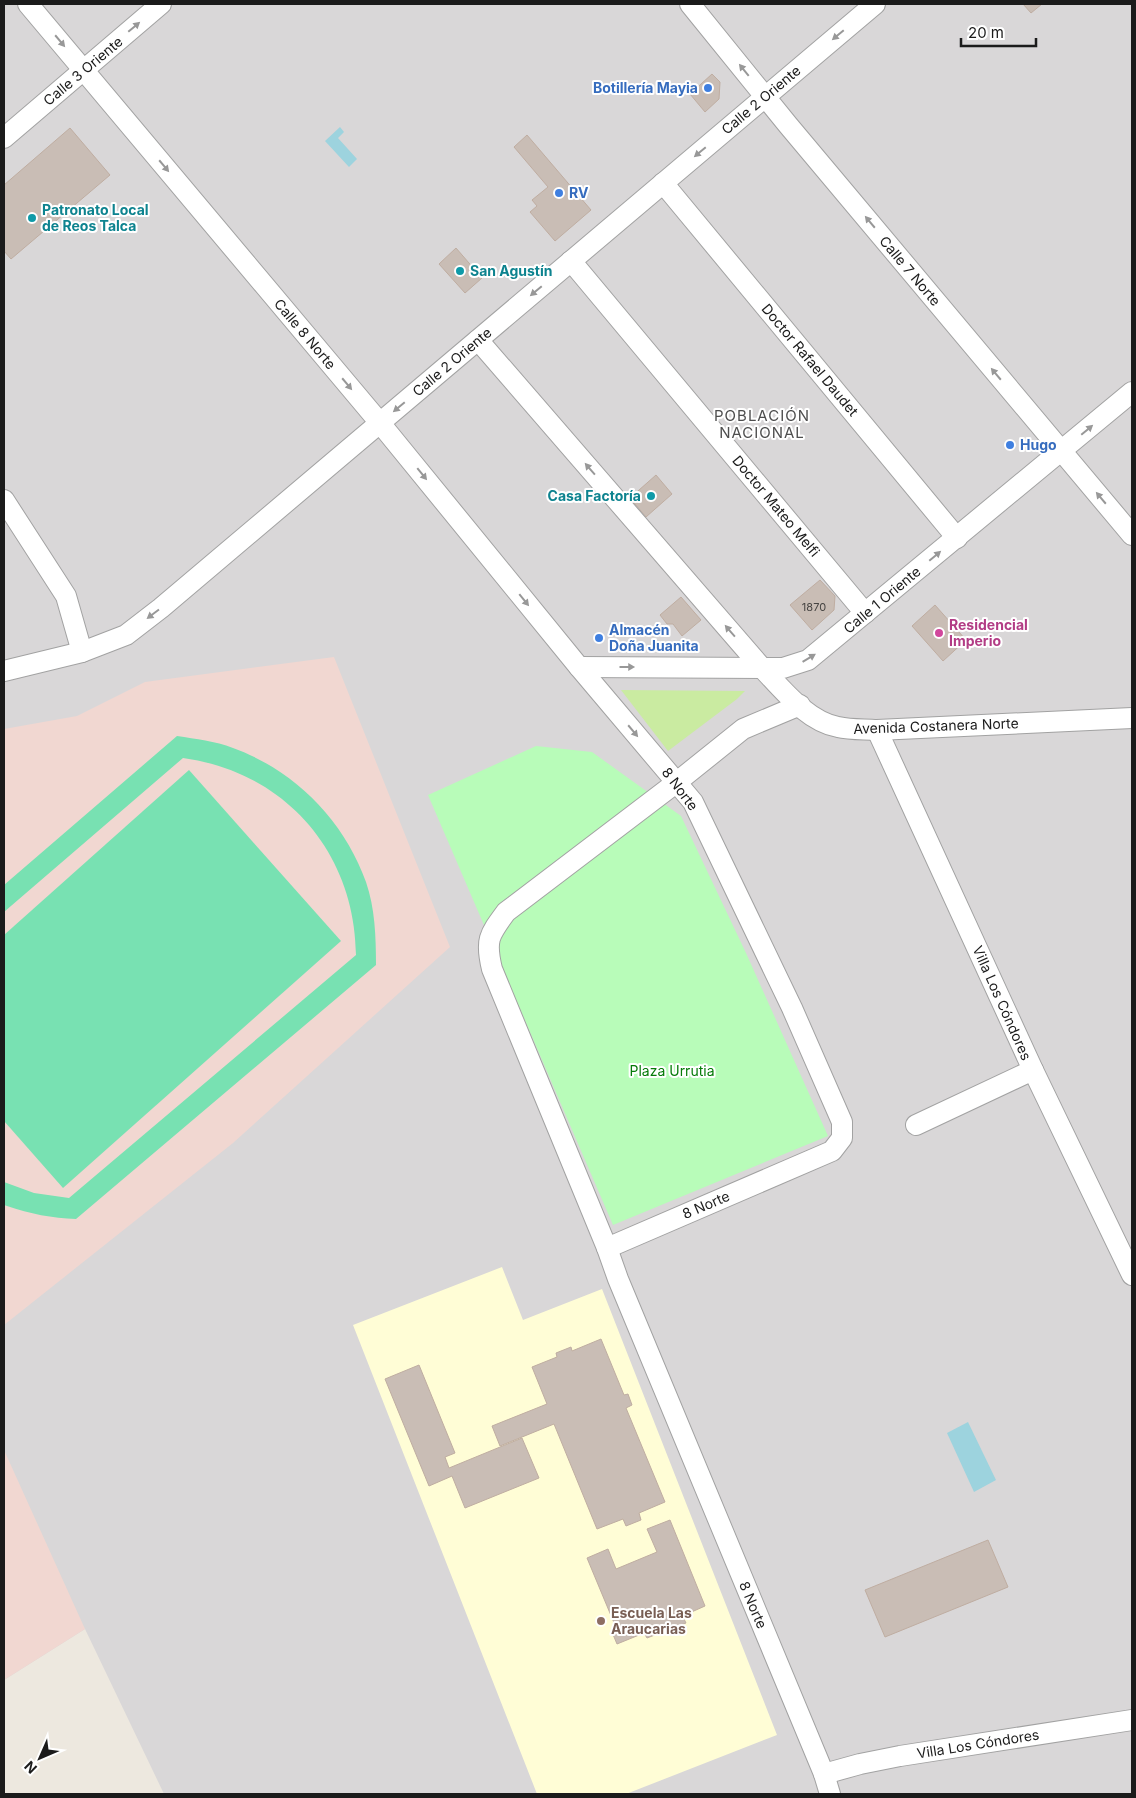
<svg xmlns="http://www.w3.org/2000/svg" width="1136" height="1798" viewBox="0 0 1136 1798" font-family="Inter,sans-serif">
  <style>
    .residential { fill: #d9d7d8 }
    .education { fill: #fffdd6 }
    .military { fill: #f1d7d1 }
    .grass { fill: #caeba1 }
    .park { fill: #b8fcb9 }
    .pitch { fill: #78e1b2 }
    .water { fill: #9dd3de }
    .building { fill: #c9bdb5; stroke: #bfada1 }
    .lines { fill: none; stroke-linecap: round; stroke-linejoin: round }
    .minor-casing { stroke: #a2a2a2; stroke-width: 22 }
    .minor { stroke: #fff; stroke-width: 20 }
    .oneway { fill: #989898 }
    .shop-dot { fill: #3f7fe0; stroke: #fff; stroke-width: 2 }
    .culture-dot { fill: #0f9aa8; stroke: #fff; stroke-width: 2 }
    .hotel-dot { fill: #d1479c; stroke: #fff; stroke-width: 2 }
    .education-dot { fill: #8d6e63; stroke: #fff; stroke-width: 2 }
    .labels { text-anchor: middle; stroke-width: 4; stroke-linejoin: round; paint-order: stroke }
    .number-label { font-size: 11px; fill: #464442 }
    .street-label { font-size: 14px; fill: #1b1b1b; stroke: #fff }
    .shop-label { font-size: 14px; font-weight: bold; fill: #366cbe; stroke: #fff; text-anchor: start }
    .culture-label { font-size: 14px; font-weight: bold; fill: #0d838f; stroke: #fff; text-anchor: start }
    .hotel-label { font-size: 14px; font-weight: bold; fill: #b23c85; stroke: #fff; text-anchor: start }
    .park-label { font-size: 14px; fill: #067b09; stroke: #fff }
    .education-label { font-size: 14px; font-weight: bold; fill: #785e54; stroke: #fff; text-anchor: start }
    .neighbourhood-label { font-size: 15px; letter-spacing: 1px; fill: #4e4e4e; stroke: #fff }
  </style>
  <rect width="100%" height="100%" fill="#ede8df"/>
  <path class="residential" d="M 4,4 L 1132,4 L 1132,1794 L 164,1794 L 85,1629 L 4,1680 Z"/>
  <path class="education" d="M 502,1267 L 523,1320 L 602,1289 L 777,1735 L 626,1794 L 537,1794 L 353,1325 Z"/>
  <g class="military">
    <path d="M 334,657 L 450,947 L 233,1143 L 4,1325 L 4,729 L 77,716 L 145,682 Z"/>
    <path d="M 4,1450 L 85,1629 L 4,1680 Z"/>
  </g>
  <path class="grass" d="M 621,690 L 745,691 L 737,699 L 668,751 Z"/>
  <path class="park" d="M 536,746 L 592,752 L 681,816 L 746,953 L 828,1136 L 613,1225 L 428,795 Z"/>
  <g class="pitch">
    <path d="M 177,736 C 196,739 215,741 233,748 C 294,770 344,820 366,882 C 375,908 376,937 376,965 L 76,1219 C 52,1218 30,1214 7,1206 L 4,1205 L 4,1182 L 34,1193 L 69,1198 L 356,955 C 355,852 285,772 183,758 L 4,912 L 4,885 Z"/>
    <path d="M 189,770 L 341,941 L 63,1188 L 4,1121 L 4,935 Z"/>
  </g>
  <g class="water">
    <path d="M 340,127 L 344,132 L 338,138 L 357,159 L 349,167 L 325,141 Z"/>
    <path d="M 968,1422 L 996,1480 L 974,1492 L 947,1433 Z"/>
  </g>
  <g class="building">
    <path d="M 1023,4 L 1042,4 L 1031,13 Z"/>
    <path d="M 712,74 L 720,82 L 719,99 L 705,112 L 690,94 Z"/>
    <path d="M 70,128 L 110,175 L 11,259 L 4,251 L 4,185 Z"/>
    <path d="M 527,135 L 591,210 L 555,241 L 530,212 L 537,206 L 532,200 L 548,187 L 514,147 Z"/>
    <path d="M 456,248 L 482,278 L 465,293 L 439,264 Z"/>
    <path d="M 656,475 L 672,494 L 646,517 L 630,498 Z"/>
    <path d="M 820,580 L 835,596 L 834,610 L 812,630 L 790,605 Z"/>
    <path d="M 681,597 L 701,620 L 682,636 L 673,624 L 667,624 L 660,615 Z"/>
    <path d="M 935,605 L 966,640 L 943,661 L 912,626 Z"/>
    <path d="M 601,1339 L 624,1395 L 628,1394 L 632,1405 L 626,1408 L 665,1502 L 639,1513 L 641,1520 L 626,1526 L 623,1519 L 597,1529 L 554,1424 L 500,1446 L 492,1426 L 547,1404 L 532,1367 L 557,1357 L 556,1353 L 571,1347 L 572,1351 Z"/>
    <path d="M 419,1365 L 455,1453 L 445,1457 L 449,1468 L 522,1438 L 539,1478 L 465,1508 L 452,1476 L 429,1486 L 385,1379 Z"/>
    <path d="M 670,1520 L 705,1606 L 687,1614 L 687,1615 L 683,1617 L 686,1623 L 647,1638 L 644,1633 L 617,1644 L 612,1632 L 617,1630 L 587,1558 L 608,1549 L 616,1569 L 657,1552 L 647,1529 Z"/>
    <path d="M 988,1540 L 1008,1587 L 885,1637 L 865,1590 Z"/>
  </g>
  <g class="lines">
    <defs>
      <g id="minor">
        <path d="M 28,4 L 380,423 L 579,667 L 693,802 L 792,1008 L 842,1122 L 842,1138 L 832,1151 L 607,1248"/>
        <path d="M 690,4 L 788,125 L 1132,535"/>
        <path d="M 4,138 L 161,4"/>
        <path d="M 663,183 L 957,538"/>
        <path d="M 571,261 L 865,613"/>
        <path d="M 478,340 L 762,668 C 783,690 807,721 838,727 C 851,730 864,729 877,730 L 1132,718"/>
        <path d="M 4,500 L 66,596 L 82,652"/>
        <path d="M 579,667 L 783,668 L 808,660 L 1132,392"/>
        <path d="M 4,671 L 82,652 L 126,635 L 161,608 L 875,4"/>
        <path d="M 800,705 L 743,729 L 677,782 L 506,912 C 489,935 485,940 492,969 L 607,1248 L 618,1279 L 824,1774 L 830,1794"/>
        <path d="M 877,730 L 1033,1070 L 1132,1275"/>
        <path d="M 916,1125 L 1033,1070"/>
        <path d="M 824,1774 L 860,1764 L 900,1756 L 1132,1720"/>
      </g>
    </defs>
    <use href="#minor" class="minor-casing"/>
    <use href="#minor" class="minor"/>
  </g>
  <defs><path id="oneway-solid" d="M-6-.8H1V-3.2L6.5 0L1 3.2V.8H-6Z" transform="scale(1.25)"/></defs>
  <g class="oneway">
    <use href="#oneway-solid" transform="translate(134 27) rotate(-40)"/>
    <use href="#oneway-solid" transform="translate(838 35) rotate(140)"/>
    <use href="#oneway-solid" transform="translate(60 41) rotate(50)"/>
    <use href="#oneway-solid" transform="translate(744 70) rotate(-129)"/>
    <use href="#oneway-solid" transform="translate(700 152) rotate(140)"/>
    <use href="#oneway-solid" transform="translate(164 166) rotate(50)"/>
    <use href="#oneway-solid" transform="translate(870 222) rotate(-130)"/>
    <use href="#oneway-solid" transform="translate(536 291) rotate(140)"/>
    <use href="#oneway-solid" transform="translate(996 374) rotate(-130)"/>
    <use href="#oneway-solid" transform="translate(347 384) rotate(50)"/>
    <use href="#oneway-solid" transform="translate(399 407) rotate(140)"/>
    <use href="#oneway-solid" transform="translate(1087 430) rotate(-40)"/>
    <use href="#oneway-solid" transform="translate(590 469) rotate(-131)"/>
    <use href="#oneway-solid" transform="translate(422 474) rotate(51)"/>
    <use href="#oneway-solid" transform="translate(1101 498) rotate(-130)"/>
    <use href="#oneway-solid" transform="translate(935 556) rotate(-40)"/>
    <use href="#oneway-solid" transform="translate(524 600) rotate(51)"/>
    <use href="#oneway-solid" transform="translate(153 614) rotate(143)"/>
    <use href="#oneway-solid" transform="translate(730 631) rotate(-131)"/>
    <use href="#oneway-solid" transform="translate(809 658) rotate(-31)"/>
    <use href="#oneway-solid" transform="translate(627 667)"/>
    <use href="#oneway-solid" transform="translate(633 731) rotate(50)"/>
  </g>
  <g class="shop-dot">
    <circle cx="708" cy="88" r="5"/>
    <circle cx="559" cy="193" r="5"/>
    <circle cx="1010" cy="445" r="5"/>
    <circle cx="599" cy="638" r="5"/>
  </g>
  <g class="culture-dot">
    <circle cx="32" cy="218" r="5"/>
    <circle cx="460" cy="271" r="5"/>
    <circle cx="651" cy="496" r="5"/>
  </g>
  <circle class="hotel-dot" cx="939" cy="633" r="5"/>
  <circle class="education-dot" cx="601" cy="1621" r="5"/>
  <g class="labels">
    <g class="number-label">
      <text x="814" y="611">1870</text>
    </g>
    <g class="street-label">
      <text transform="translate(83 71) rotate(-40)" y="5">Calle 3 Oriente</text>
      <text transform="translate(761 100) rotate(-40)" y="5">Calle 2 Oriente</text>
      <text transform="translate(910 271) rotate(50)" y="5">Calle 7 Norte</text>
      <text transform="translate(305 334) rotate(50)" y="5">Calle 8 Norte</text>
      <text transform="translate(810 360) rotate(50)" y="5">Doctor Rafael Daudet</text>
      <text transform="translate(452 362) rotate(-40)" y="5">Calle 2 Oriente</text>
      <text transform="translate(776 506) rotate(50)" y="5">Doctor Mateo Melfi</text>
      <text transform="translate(882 600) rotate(-40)" y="5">Calle 1 Oriente</text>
      <text transform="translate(936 726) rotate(-2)" y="5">Avenida Costanera Norte</text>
      <text transform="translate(680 789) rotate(53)" y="5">8 Norte</text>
      <text transform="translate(1002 1003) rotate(66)" y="5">Villa Los Cóndores</text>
      <text transform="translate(706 1205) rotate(-23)" y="5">8 Norte</text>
      <text transform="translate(753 1605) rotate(67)" y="5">8 Norte</text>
      <text transform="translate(978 1744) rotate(-9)" y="5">Villa Los Cóndores</text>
    </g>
    <g class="shop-label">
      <text x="698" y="93" text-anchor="end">Botillería Mayia</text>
      <text x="569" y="198">RV</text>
      <text x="1020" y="450">Hugo</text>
      <text x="609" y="635">Almacén<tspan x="609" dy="16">Doña Juanita</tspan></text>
    </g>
    <g class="culture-label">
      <text x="42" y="215">Patronato Local<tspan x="42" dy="16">de Reos Talca</tspan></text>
      <text x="470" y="276">San Agustín</text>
      <text x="641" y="501" text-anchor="end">Casa Factoría</text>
    </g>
    <g class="hotel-label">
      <text x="949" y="630">Residencial<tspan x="949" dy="16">Imperio</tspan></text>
    </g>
    <g class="park-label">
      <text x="672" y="1076">Plaza Urrutia</text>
    </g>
    <g class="education-label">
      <text x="611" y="1618">Escuela Las<tspan x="611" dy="16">Araucarias</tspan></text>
    </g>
    <g class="neighbourhood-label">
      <text x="762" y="421">POBLACIÓN<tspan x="762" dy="17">NACIONAL</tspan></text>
    </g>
  </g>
  <rect width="1136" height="1798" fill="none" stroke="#1b1b1b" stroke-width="10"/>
  <g transform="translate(40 1758) rotate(225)" stroke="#ffffff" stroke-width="4" paint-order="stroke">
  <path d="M0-4L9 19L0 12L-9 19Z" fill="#1b1b1b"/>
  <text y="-8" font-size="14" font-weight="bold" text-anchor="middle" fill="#1b1b1b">N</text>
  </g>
  <path d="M961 38v8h75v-8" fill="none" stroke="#1b1b1b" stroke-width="2.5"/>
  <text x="968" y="38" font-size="15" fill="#1b1b1b" stroke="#ffffff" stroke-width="4" paint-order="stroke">20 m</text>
</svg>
